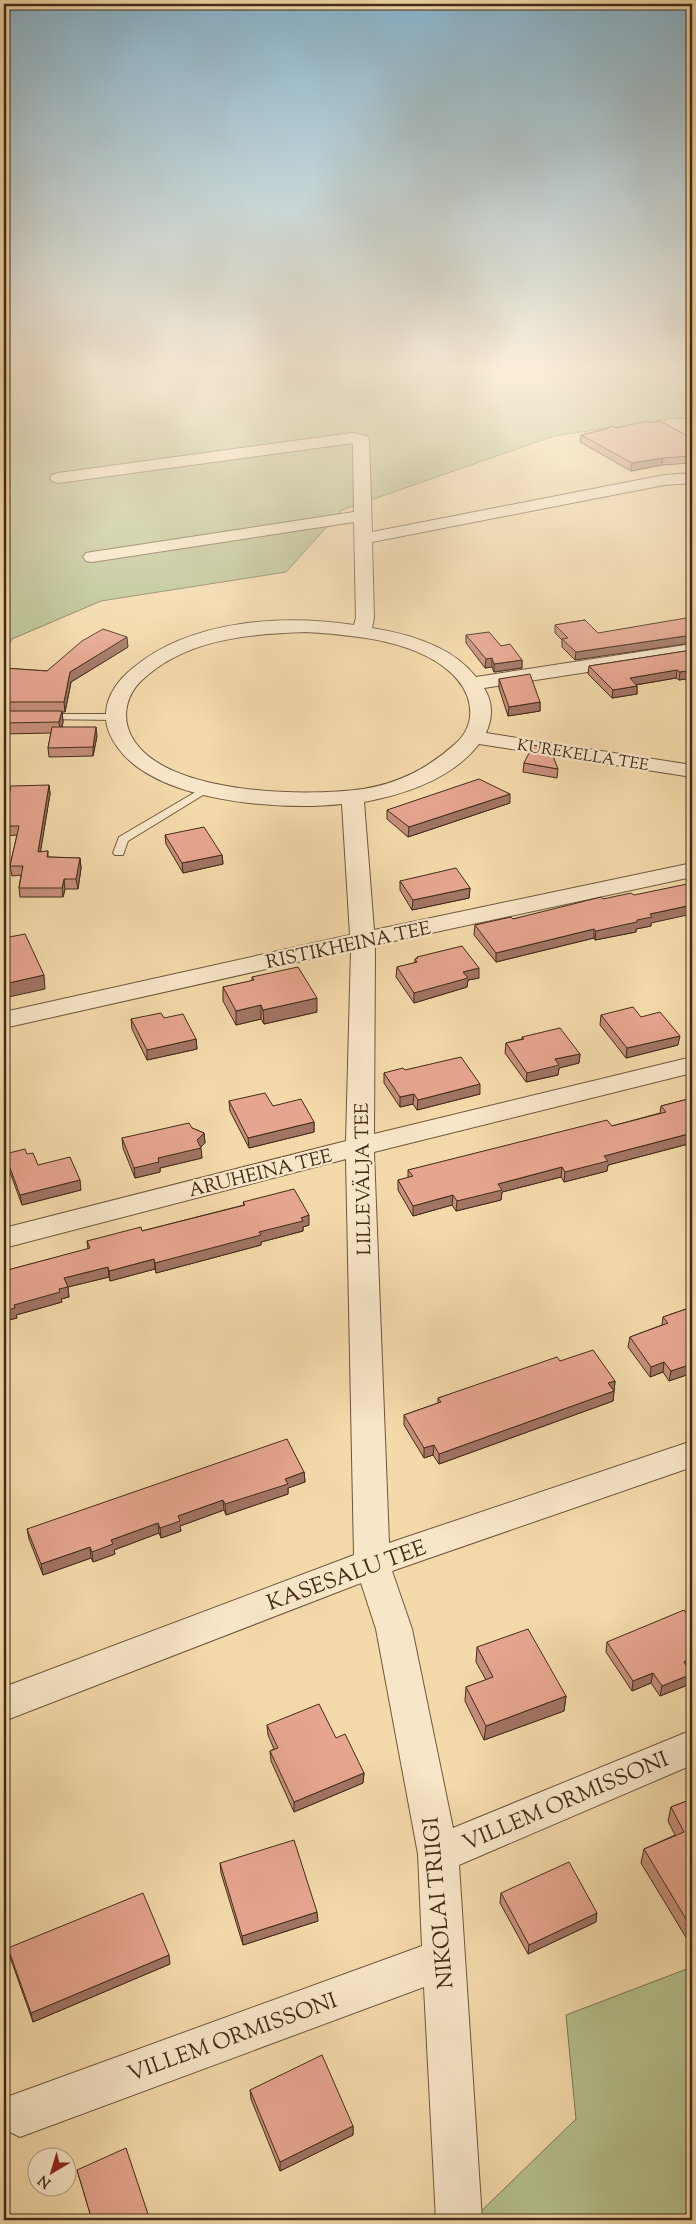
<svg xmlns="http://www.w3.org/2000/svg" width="696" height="2224" viewBox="0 0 696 2224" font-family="'Sorts Mill Goudy',serif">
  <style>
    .green { fill: #b5c08e; stroke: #7c7654 }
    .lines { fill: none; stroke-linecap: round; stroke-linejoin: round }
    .lane-casing { stroke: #6e573d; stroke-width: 2 }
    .street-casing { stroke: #6e573d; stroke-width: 2 }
    .lane { fill: #f8e6c8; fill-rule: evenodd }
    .street { fill: #f8e6c8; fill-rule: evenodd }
    .wall { fill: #c68e7b; stroke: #422c19 }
    .shaded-wall { fill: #a17464; stroke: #422c19 }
    .building { fill: #e6a58f; stroke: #422c19 }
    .labels { text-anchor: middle; stroke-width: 4.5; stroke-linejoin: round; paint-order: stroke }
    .far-street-label { font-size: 16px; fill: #422c19; stroke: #f8e6c8 }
    .street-label { font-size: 19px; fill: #422c19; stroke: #f8e6c8 }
    .near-street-label { font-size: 22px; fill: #422c19; stroke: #f8e6c8 }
  </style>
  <rect width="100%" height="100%" fill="#f4d9aa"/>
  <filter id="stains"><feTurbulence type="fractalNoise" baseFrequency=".004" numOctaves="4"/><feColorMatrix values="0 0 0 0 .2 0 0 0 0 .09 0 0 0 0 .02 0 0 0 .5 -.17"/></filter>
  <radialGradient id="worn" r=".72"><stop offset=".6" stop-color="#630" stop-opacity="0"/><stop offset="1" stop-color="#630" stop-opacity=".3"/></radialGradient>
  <g class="green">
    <path d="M 4,371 L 692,371 L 692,419 L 675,418 L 554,436 L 342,510 L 286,572 L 101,601 L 12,639 L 4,654 Z"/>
    <path d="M 692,1967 L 692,2220 L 472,2220 L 576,2119 L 566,2015 Z"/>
  </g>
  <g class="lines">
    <defs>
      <g id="lane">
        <path d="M 43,714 L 115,714 L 120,717 L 115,720 L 39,719 L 38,717 Z"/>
        <path d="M 204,787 L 208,788 L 209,790 L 208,792 L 128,841 L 123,855 L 115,855 L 113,853 L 119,837 Z"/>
      </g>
      <path id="street" d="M 352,433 L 367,436 L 369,439 L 372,532 L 664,475 L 692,473 L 692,483 L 664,485 L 372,542 L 374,618 L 372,628 C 409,634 452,646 476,677 L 692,644 L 692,656 L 484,688 C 493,702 493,717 486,733 L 692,765 L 692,777 L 479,744 C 452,779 406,794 364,802 L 374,930 L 692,863 L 692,877 L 375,945 L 374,1134 L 692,1057 L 692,1073 L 374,1152 L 389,1543 L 692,1441 L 692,1467 L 392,1571 L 412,1629 L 453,1828 L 692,1730 L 692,1765 L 459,1865 L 482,2220 L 436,2220 L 424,1987 L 20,2137 L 4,2129 L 4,2098 L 422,1946 L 418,1854 L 376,1629 L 361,1583 L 4,1721 L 4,1687 L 354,1555 L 346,1159 L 4,1248 L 4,1228 L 346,1141 L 351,950 L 4,1028 L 4,1012 L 350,935 L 342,804 C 280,811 157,802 118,748 C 110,737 105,726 106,713 C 107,695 119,679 133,668 C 190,620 282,614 354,625 L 356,618 L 354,522 L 92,562 L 86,561 L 83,557 L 86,553 L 92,552 L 354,512 L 353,443 L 58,483 L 52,481 L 50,478 L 52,475 L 58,473 ZM 306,632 C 353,635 423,640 457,679 C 474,699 476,726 455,744 C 428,768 400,783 363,789 C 307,797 150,796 128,728 C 123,712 128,694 140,682 C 184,639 247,634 306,632 Z"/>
    </defs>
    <use href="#lane" class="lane-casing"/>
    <use href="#street" class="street-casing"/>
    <use href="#lane" class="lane"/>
    <use href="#street" class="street"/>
  </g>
  <g class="wall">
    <path d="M 652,423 L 692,438 L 692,463 L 662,465 L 631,471 L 580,442 L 581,435 L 616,428 Z"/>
    <path d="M 585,620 L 575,660 L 562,647 L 562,640 L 555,633 L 555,625 Z"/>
    <path d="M 466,635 L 501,646 L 522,660 L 522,668 L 494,672 L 492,667 L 485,668 L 466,643 Z"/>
    <path d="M 128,647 L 71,682 L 65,712 L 62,712 L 63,722 L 62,727 L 97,736 L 93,756 L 49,757 L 48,748 L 51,733 L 4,734 L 4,668 L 47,671 Z"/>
    <path d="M 692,650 L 692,678 L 679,680 L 676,678 L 636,685 L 637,686 L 637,694 L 612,698 L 588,674 L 589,666 Z"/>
    <path d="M 499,679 L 540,702 L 540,711 L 508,716 L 499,688 Z"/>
    <path d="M 524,763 L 558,769 L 557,778 L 523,772 Z"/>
    <path d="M 49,785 L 50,794 L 40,852 L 48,851 L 48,857 L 80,858 L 81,868 L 78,889 L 65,889 L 63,897 L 20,897 L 19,888 L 21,875 L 12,876 L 10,866 L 17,835 L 4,836 L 4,803 L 7,803 Z"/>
    <path d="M 510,803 L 408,837 L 387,819 L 387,810 Z"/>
    <path d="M 688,823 L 692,823 L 692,838 L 687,833 Z"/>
    <path d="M 165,835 L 222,855 L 223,864 L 183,873 L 166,844 Z"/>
    <path d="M 400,881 L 470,888 L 469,898 L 412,910 L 400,890 Z"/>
    <path d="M 603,899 L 651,923 L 651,926 L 636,929 L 636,932 L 595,940 L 594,938 L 496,962 L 474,935 L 475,925 L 513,919 Z"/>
    <path d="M 417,957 L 479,978 L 468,980 L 467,987 L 414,1003 L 396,977 L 397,967 L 415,963 L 415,959 L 417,959 Z"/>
    <path d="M 252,977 L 317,1012 L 264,1024 L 261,1019 L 236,1025 L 223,1001 L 223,987 L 252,981 Z"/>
    <path d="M 601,1015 L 641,1017 L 678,1045 L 626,1058 L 600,1025 Z"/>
    <path d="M 164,1018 L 196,1039 L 197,1049 L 147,1060 L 132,1029 L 131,1019 Z"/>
    <path d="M 522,1037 L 580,1054 L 579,1063 L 559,1068 L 558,1075 L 526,1082 L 505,1053 L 506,1043 L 522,1039 Z"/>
    <path d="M 405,1070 L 480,1094 L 417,1110 L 413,1104 L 400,1107 L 384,1083 L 384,1073 Z"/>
    <path d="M 692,1098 L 692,1143 L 608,1165 L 607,1171 L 564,1182 L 561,1177 L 502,1192 L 501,1200 L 456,1211 L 452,1205 L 413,1216 L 398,1190 L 398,1180 L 408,1178 L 408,1170 L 612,1126 L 660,1113 L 661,1106 Z"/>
    <path d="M 229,1101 L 273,1106 L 314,1122 L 314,1132 L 249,1148 L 230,1111 Z"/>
    <path d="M 192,1128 L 204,1133 L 205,1143 L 200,1147 L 202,1158 L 160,1168 L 160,1172 L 135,1178 L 123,1148 L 122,1138 Z"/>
    <path d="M 5,1154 L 27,1154 L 38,1165 L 81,1190 L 22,1205 L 7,1164 Z"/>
    <path d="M 243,1202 L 309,1225 L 303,1227 L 303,1231 L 261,1242 L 261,1245 L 156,1273 L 155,1269 L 110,1281 L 109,1277 L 68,1287 L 69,1297 L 61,1299 L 62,1302 L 16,1315 L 17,1318 L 4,1321 L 4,1271 L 88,1249 L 87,1241 L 142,1231 L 244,1205 Z"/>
    <path d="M 692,1307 L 692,1373 L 669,1381 L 663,1372 L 650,1377 L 628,1347 L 630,1337 L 662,1325 L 663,1317 Z"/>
    <path d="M 560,1361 L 615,1381 L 613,1401 L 439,1464 L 433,1455 L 424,1458 L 404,1425 L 404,1415 L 438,1403 L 438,1398 Z"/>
    <path d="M 304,1472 L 305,1482 L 288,1488 L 288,1494 L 226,1515 L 224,1510 L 180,1526 L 181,1531 L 161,1538 L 159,1533 L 114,1550 L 115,1554 L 93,1562 L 91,1558 L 43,1575 L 29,1539 L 27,1529 Z"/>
    <path d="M 607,1642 L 689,1669 L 690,1684 L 660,1696 L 651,1683 L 632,1691 L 606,1652 Z"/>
    <path d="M 477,1647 L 566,1696 L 564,1711 L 484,1740 L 465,1701 L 466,1687 L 486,1680 L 476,1662 Z"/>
    <path d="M 267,1725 L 336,1738 L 364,1773 L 363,1783 L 294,1812 L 271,1761 L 270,1751 L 274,1749 L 268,1735 Z"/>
    <path d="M 692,1799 L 692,1943 L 690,1944 L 641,1863 L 644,1849 L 675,1835 L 668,1821 L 671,1807 Z"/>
    <path d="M 220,1863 L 318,1921 L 243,1945 L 221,1873 Z"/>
    <path d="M 501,1893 L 596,1922 L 528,1954 L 500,1903 Z"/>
    <path d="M 8,1948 L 170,1964 L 33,2022 L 10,1957 Z"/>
    <path d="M 250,2090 L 353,2126 L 353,2135 L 280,2171 L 251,2099 Z"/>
    <path d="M 77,2170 L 150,2220 L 92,2220 Z"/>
  </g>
  <g class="shaded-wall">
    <path d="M 663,458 L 662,465 L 631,471 L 632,463 Z"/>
    <path d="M 692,635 L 692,643 L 575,660 L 576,652 Z"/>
    <path d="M 127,637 L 128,647 L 71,682 L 65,712 L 64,702 L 70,672 Z"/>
    <path d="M 492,658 L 492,667 L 485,668 L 486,659 Z"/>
    <path d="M 522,660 L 522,668 L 494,672 L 494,664 Z"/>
    <path d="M 677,670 L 676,678 L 629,686 L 630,678 Z"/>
    <path d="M 692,670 L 692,678 L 679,680 L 680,672 Z"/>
    <path d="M 637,686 L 637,694 L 612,698 L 613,690 Z"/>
    <path d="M 540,702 L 540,711 L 508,716 L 509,707 Z"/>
    <path d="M 62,711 L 63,722 L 60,732 L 59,722 Z"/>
    <path d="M 96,727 L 97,736 L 93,756 L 93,747 Z"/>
    <path d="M 49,785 L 50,794 L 39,861 L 38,852 Z"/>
    <path d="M 510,794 L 510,803 L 408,837 L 409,827 Z"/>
    <path d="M 222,855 L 223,864 L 183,873 L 182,863 Z"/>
    <path d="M 80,858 L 81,868 L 78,889 L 76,879 Z"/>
    <path d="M 64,879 L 65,889 L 63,897 L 62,888 Z"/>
    <path d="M 470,888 L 469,898 L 412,910 L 413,900 Z"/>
    <path d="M 692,905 L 692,914 L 651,923 L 651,926 L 636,929 L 636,932 L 595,940 L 596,931 L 637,920 L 650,914 Z"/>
    <path d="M 594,929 L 594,938 L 496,962 L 496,953 Z"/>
    <path d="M 479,968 L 479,978 L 468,980 L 467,987 L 414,1003 L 414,993 L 463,972 Z"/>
    <path d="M 44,975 L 45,989 L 4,998 L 4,984 Z"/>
    <path d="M 317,998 L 317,1012 L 264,1024 L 263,1010 Z"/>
    <path d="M 261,1005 L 261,1019 L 236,1025 L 236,1011 Z"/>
    <path d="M 680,1036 L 678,1045 L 626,1058 L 627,1048 Z"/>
    <path d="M 196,1039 L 197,1049 L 147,1060 L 147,1050 Z"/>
    <path d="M 580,1054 L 579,1063 L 559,1068 L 558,1075 L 526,1082 L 527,1073 L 555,1059 Z"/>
    <path d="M 480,1084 L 480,1094 L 417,1110 L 418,1100 Z"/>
    <path d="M 414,1094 L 413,1104 L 400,1107 L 400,1097 Z"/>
    <path d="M 314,1122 L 314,1132 L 249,1148 L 248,1138 Z"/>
    <path d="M 204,1133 L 205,1143 L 199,1149 L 201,1148 L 202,1158 L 160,1168 L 160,1172 L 135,1178 L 134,1168 L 158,1158 L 197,1140 Z"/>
    <path d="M 692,1133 L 692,1143 L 608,1165 L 607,1171 L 564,1182 L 565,1172 L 604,1156 Z"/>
    <path d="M 562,1167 L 561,1177 L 502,1192 L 501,1200 L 456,1211 L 457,1201 L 498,1184 Z"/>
    <path d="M 80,1180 L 81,1190 L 22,1205 L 20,1195 Z"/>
    <path d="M 453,1195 L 452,1205 L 413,1216 L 413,1206 Z"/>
    <path d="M 309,1215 L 309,1225 L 303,1227 L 303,1231 L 261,1242 L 261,1245 L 156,1273 L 155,1263 Z"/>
    <path d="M 154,1259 L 155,1269 L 110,1281 L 109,1271 Z"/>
    <path d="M 108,1267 L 109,1277 L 68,1287 L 69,1297 L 61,1299 L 62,1302 L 16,1315 L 17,1318 L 4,1321 L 4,1311 L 14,1305 L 59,1289 L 64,1278 Z"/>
    <path d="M 664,1362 L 663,1372 L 650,1377 L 651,1367 Z"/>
    <path d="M 692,1364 L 692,1373 L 669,1381 L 671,1371 Z"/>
    <path d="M 615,1381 L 614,1391 L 608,1383 Z"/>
    <path d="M 614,1391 L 613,1401 L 439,1464 L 439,1454 Z"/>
    <path d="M 434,1445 L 433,1455 L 424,1458 L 424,1448 Z"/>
    <path d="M 304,1472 L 305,1482 L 288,1488 L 288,1494 L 226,1515 L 225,1504 L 285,1479 Z"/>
    <path d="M 223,1500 L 224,1510 L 180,1526 L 181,1531 L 161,1538 L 160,1528 L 178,1516 Z"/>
    <path d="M 158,1523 L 159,1533 L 114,1550 L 115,1554 L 93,1562 L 92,1552 L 111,1540 Z"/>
    <path d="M 90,1547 L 91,1558 L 43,1575 L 41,1564 Z"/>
    <path d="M 692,1658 L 692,1668 L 682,1672 L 684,1662 Z"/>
    <path d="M 653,1673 L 651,1683 L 632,1691 L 633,1681 Z"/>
    <path d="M 692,1674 L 690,1684 L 660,1696 L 662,1686 Z"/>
    <path d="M 566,1696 L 564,1711 L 484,1740 L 486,1726 Z"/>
    <path d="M 364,1773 L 363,1783 L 294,1812 L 294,1802 Z"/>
    <path d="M 317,1912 L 318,1921 L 243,1945 L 242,1936 Z"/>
    <path d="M 597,1913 L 596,1922 L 528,1954 L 529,1945 Z"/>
    <path d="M 692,1934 L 692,1943 L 690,1944 Z"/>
    <path d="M 169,1955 L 170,1964 L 33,2022 L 31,2013 Z"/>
    <path d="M 353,2126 L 353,2135 L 280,2171 L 280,2162 Z"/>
  </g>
  <g class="building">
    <path d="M 647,421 L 652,423 L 660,421 L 692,438 L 692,456 L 663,458 L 632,463 L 581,435 L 606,429 L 612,426 L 616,428 Z"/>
    <path d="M 692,617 L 692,635 L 576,652 L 562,639 L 568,638 L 555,625 L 585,620 L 598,633 Z"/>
    <path d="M 103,629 L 127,637 L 70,672 L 64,702 L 4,702 L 4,668 L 47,671 L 82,641 Z"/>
    <path d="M 489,632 L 501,646 L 510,644 L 522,660 L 494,664 L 492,658 L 486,659 L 466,635 Z"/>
    <path d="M 692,650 L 692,670 L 680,672 L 677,670 L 630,678 L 637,686 L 613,690 L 589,666 Z"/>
    <path d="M 530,674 L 540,702 L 509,707 L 499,679 Z"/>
    <path d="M 4,711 L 62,711 L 59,722 L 4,723 Z"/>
    <path d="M 52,727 L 96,727 L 93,747 L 48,748 Z"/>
    <path d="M 533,745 L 550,748 L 558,769 L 524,763 Z"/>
    <path d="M 479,779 L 510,794 L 409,827 L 387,810 Z"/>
    <path d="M 49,785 L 38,852 L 48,851 L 47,857 L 80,858 L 76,879 L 64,879 L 62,888 L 19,888 L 23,866 L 10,866 L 19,826 L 4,826 L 4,803 L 7,803 L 11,786 Z"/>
    <path d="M 688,823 L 692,823 L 692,828 Z"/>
    <path d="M 204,827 L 222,855 L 182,863 L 165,835 Z"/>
    <path d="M 456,868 L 470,888 L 413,900 L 400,881 Z"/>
    <path d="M 692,883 L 692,905 L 650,914 L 652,917 L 637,920 L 637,922 L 596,931 L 594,929 L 496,953 L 475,925 L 511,917 L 513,919 L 601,897 L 603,899 L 631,893 L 634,895 Z"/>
    <path d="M 25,934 L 44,975 L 4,984 L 4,938 Z"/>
    <path d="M 462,946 L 479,968 L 463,972 L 468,978 L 414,993 L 397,967 L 417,962 L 415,959 L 418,958 L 417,957 Z"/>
    <path d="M 298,967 L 317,998 L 263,1010 L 261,1005 L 236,1011 L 223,987 L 254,980 L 252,977 Z"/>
    <path d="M 633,1007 L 641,1017 L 660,1012 L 680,1036 L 627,1048 L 601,1015 Z"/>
    <path d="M 161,1013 L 164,1018 L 183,1014 L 196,1039 L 147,1050 L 131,1019 Z"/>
    <path d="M 560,1028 L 580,1054 L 555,1059 L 559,1065 L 527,1073 L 506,1043 L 524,1039 L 522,1037 Z"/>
    <path d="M 461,1057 L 480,1084 L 418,1100 L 414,1094 L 400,1097 L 384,1073 L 403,1068 L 405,1070 Z"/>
    <path d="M 265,1093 L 273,1106 L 301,1099 L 314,1122 L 248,1138 L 229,1101 Z"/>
    <path d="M 692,1098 L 692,1133 L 604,1156 L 608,1161 L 565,1172 L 562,1167 L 498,1184 L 502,1190 L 457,1201 L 453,1195 L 413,1206 L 398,1180 L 413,1176 L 408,1170 L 607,1120 L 612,1126 L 666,1112 L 661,1106 Z"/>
    <path d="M 189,1123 L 192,1128 L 204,1133 L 197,1140 L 201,1148 L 158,1158 L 159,1162 L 134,1168 L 122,1138 Z"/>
    <path d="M 25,1149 L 27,1154 L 33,1153 L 38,1165 L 70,1157 L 80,1180 L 20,1195 L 5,1154 Z"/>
    <path d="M 294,1189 L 309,1215 L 301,1218 L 303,1221 L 259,1232 L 261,1235 L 155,1263 L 154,1259 L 109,1271 L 108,1267 L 64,1278 L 68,1287 L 59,1289 L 60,1292 L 14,1305 L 15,1308 L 4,1311 L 4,1271 L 90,1248 L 87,1241 L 141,1227 L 142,1231 L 245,1205 L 243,1202 Z"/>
    <path d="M 692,1307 L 692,1364 L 671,1371 L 664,1362 L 651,1367 L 630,1337 L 668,1323 L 663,1317 Z"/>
    <path d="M 593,1350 L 615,1381 L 608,1383 L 614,1391 L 439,1454 L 434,1445 L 424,1448 L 404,1415 L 441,1402 L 438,1398 L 557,1357 L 560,1361 Z"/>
    <path d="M 287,1439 L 304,1472 L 285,1479 L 288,1484 L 225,1504 L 223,1500 L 178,1516 L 180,1521 L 160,1528 L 158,1523 L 111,1540 L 113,1544 L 92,1552 L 90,1547 L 41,1564 L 27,1529 Z"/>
    <path d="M 684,1610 L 692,1622 L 692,1658 L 684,1662 L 692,1674 L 662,1686 L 653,1673 L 633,1681 L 607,1642 Z"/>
    <path d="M 528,1629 L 566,1696 L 486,1726 L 466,1687 L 493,1677 L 477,1647 Z"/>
    <path d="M 319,1704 L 336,1738 L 345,1734 L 364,1773 L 294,1802 L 270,1751 L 278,1748 L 267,1725 Z"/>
    <path d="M 692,1799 L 692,1929 L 644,1849 L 684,1832 L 671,1807 Z"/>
    <path d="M 294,1840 L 317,1912 L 242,1936 L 220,1863 Z"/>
    <path d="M 569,1862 L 597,1913 L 529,1945 L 501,1893 Z"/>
    <path d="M 143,1893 L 169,1955 L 31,2013 L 8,1948 Z"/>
    <path d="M 322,2055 L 353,2126 L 280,2162 L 250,2090 Z"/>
    <path d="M 126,2148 L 150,2220 L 92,2220 L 77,2170 Z"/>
  </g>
  <linearGradient id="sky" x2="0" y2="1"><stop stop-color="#89b6cf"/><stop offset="0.54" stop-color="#faeed9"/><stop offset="1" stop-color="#faeed9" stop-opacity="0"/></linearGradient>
  <rect width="696" height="683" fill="url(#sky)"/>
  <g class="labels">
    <g class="far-street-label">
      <text transform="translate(583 754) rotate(9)" y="6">KUREKELLA TEE</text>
    </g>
    <g class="street-label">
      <text transform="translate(348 944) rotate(-12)" y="7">RISTIKHEINA TEE</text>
      <text transform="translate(260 1172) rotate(-14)" y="7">ARUHEINA TEE</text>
      <text transform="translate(362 1179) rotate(-91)" y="7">LILLEVÄLJA TEE</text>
    </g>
    <g class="near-street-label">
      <text transform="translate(346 1574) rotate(-20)" y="8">KASESALU TEE</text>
      <text transform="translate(565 1800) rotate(-23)" y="8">VILLEM ORMISSONI</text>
      <text transform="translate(437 1903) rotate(-95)" y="8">NIKOLAI TRIIGI</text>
      <text transform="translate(232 2036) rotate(-20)" y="8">VILLEM ORMISSONI</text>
    </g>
  </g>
  <rect width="696" height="2224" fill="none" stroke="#f4d9aa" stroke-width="20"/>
  <rect x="5" y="5" width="686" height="2214" fill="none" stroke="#422c19" stroke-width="2.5"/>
  <rect x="10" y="10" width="676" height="2204" fill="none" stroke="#422c19"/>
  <g transform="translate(52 2172) rotate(218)"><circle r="24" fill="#f8e6c8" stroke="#af9c82"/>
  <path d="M0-4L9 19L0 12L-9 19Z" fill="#8f2418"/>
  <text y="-8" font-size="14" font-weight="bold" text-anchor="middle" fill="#422c19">N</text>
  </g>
  <rect width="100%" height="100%" filter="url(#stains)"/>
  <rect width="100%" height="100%" fill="url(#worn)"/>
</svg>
